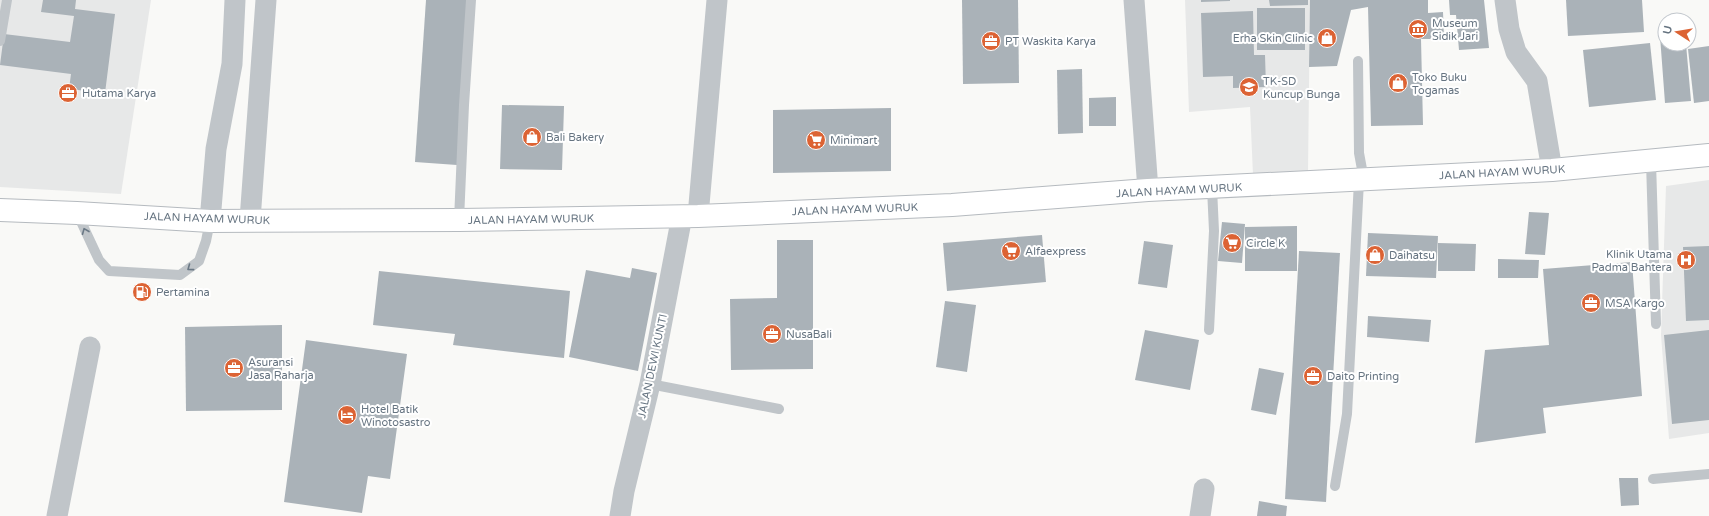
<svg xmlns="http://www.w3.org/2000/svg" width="1709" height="516" viewBox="0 0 1709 516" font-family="'Varela Round',sans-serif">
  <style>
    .built { fill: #e7e8e8 }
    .building { fill: #aab2b8 }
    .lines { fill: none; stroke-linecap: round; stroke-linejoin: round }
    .secondary-casing { stroke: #b5babf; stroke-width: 24 }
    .lane { stroke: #c0c5c9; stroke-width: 10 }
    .street { stroke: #c0c5c9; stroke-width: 21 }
    .secondary { stroke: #fff; stroke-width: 22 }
    .oneway { stroke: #6a7885 }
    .labels { text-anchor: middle; stroke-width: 4; stroke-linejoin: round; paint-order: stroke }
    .poi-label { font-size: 11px; fill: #667481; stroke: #fff; text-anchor: start }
    .street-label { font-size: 11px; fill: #667481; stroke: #fff }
  </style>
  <rect width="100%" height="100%" fill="#f9f9f7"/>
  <g class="built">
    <path d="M 0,0 L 151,0 L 121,194 L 0,187 Z"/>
    <path d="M 1185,0 L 1310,0 L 1308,172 L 1253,175 L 1250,107 L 1189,112 Z"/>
    <path d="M 1709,180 L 1709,433 L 1669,439 L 1661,335 L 1666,186 Z"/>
  </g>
  <g class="building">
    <path d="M 43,0 L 76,0 L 75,9 L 115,14 L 105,93 L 69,89 L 71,74 L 0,65 L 4,34 L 70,42 L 74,16 L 41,12 Z"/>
    <path d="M 426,0 L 468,0 L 457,165 L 415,162 Z"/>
    <path d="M 962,0 L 1018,0 L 1019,83 L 963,84 Z"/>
    <path d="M 1201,0 L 1230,0 L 1230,1 L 1201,2 Z"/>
    <path d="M 1269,0 L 1308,0 L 1308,5 L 1270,6 Z"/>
    <path d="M 1310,0 L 1428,0 L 1428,13 L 1443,12 L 1444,39 L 1421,39 L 1423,125 L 1371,126 L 1368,7 L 1351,10 L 1337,66 L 1309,67 Z"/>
    <path d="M 1449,0 L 1484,0 L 1489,48 L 1459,50 L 1456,15 L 1450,15 Z"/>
    <path d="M 1566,0 L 1642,0 L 1644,32 L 1568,36 Z"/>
    <rect x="1257" y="8" width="48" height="42"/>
    <path d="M 1253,11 L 1254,55 L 1265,55 L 1266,87 L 1233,88 L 1233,76 L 1203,77 L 1201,13 Z"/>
    <path d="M 1660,36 L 1665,36 L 1665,44 L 1686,44 L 1691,101 L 1665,103 Z"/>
    <path d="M 1650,43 L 1656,100 L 1589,107 L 1583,50 Z"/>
    <path d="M 1709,46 L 1709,101 L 1694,103 L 1688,49 Z"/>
    <path d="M 1082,69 L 1083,133 L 1058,134 L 1057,70 Z"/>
    <path d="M 1116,97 L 1116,126 L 1089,126 L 1089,98 Z"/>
    <path d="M 502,105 L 564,106 L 562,170 L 500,169 Z"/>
    <path d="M 891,108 L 891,171 L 773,173 L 773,110 Z"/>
    <path d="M 1529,212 L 1549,213 L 1545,255 L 1525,254 Z"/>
    <path d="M 1222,222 L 1245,224 L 1242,263 L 1218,261 Z"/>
    <path d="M 1297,226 L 1297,271 L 1245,271 L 1245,227 Z"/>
    <path d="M 1368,233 L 1438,236 L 1436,278 L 1366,276 Z"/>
    <path d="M 1042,235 L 1046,282 L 947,291 L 943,243 Z"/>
    <path d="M 777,240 L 813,240 L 813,369 L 731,370 L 730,299 L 777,298 Z"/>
    <path d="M 1144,241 L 1173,245 L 1167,288 L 1138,284 Z"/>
    <path d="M 1438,243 L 1476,244 L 1475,271 L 1438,271 Z"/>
    <path d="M 1709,246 L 1709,320 L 1686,321 L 1683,247 Z"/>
    <path d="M 1299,251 L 1340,253 L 1326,502 L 1285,499 Z"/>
    <path d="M 1498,259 L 1539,260 L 1538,278 L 1498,278 Z"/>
    <path d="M 1632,262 L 1642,396 L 1543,408 L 1546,433 L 1475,443 L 1485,350 L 1549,345 L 1543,269 Z"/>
    <path d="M 632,268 L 657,273 L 638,371 L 569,357 L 586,270 L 630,278 Z"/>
    <path d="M 379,271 L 570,291 L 564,358 L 453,345 L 455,334 L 373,325 Z"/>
    <path d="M 945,301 L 976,305 L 967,372 L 936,367 Z"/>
    <path d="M 1368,316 L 1431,320 L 1429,342 L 1367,337 Z"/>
    <path d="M 282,325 L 282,410 L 186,411 L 185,327 Z"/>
    <path d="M 1145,330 L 1199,340 L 1190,390 L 1135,380 Z"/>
    <path d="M 1709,330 L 1709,420 L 1672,424 L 1664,335 Z"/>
    <path d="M 306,340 L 407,354 L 390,479 L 368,476 L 362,513 L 284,502 Z"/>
    <path d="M 1259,368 L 1284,373 L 1276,415 L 1251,410 Z"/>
    <path d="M 1619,478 L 1638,478 L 1639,505 L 1621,506 Z"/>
    <path d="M 1259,501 L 1287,506 L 1286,516 L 1257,516 Z"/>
  </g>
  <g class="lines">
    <defs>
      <path id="secondary" d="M 0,210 L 77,213 L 210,221 L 459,220 L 698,216 L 952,205 L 1148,190 L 1552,170 L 1709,155"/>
    </defs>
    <use href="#secondary" class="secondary-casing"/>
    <g class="lane">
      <path d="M 0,41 L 7,0"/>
      <path d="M 1358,61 L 1359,153 L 1364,180"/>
      <path d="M 1651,162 L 1656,324"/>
      <path d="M 77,213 L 99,260 L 109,271 L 180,275 L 199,261 L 206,241 L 210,221"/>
      <path d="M 459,220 L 464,105 L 471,0"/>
      <path d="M 1209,330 L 1214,231 L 1212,188"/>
      <path d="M 650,384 L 779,409"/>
      <path d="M 1653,479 L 1709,474"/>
      <path d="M 1335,486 L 1347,414 L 1359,181"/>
    </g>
    <g class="street">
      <path d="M 1134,0 L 1148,190"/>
      <path d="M 1505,0 L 1509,29 L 1516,52 L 1537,81 L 1552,170"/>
      <path d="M 698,216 L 717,0"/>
      <path d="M 250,220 L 266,0"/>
      <path d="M 210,221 L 216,149 L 232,64 L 235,0"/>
      <path d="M 57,516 L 90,347"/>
      <path d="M 620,516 L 624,491 L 650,384 L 682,216"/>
      <path d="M 1200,516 L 1204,489"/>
    </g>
    <use href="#secondary" class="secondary"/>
  </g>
  <defs><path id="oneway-chevron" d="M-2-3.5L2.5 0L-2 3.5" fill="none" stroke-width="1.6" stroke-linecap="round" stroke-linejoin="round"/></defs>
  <g class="oneway">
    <use href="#oneway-chevron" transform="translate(85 231) rotate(-112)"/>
    <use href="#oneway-chevron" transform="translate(190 268) rotate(144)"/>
  </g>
  <defs>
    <symbol id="museum-disc" viewBox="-11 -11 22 22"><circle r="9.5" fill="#dc6334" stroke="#fff"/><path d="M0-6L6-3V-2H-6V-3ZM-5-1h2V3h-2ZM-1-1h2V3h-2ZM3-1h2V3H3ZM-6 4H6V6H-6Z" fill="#fff"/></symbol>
    <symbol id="shop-disc" viewBox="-11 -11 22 22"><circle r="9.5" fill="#dc6334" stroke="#fff"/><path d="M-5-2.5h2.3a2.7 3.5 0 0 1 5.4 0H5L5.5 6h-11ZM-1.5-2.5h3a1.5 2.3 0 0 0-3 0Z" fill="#fff"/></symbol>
    <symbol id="office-disc" viewBox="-11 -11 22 22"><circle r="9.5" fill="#dc6334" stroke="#fff"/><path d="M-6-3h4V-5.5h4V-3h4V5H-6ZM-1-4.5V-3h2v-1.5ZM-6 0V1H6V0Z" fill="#fff"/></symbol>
    <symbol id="school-disc" viewBox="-11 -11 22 22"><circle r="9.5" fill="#dc6334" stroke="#fff"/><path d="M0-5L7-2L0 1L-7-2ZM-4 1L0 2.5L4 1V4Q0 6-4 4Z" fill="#fff"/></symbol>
    <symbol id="supermarket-disc" viewBox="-11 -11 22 22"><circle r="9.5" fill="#dc6334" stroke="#fff"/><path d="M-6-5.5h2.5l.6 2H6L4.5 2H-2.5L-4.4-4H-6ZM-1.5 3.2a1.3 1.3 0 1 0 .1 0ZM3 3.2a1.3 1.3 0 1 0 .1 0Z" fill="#fff"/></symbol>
    <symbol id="hospital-disc" viewBox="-11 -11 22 22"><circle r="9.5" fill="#dc6334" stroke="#fff"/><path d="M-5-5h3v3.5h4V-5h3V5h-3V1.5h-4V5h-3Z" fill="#fff"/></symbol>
    <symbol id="fuel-disc" viewBox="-11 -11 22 22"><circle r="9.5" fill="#dc6334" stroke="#fff"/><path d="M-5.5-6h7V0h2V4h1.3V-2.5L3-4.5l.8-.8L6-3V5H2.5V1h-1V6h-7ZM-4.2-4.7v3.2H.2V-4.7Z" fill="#fff"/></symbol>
    <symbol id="hotel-disc" viewBox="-11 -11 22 22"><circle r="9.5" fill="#dc6334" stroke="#fff"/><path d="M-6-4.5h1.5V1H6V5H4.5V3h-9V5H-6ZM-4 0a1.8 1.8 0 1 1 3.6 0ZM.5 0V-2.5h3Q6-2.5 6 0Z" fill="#fff"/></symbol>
  </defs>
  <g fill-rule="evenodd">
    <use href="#museum-disc" x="1407" y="18" width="22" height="22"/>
    <use href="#shop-disc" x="1316" y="27" width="22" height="22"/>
    <use href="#office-disc" x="980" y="30" width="22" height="22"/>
    <use href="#shop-disc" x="1387" y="72" width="22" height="22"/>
    <use href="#school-disc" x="1238" y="76" width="22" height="22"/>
    <use href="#office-disc" x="57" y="82" width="22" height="22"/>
    <use href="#shop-disc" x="521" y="126" width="22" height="22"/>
    <use href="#supermarket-disc" x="805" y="129" width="22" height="22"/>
    <use href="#supermarket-disc" x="1221" y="232" width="22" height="22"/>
    <use href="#supermarket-disc" x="1000" y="240" width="22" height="22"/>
    <use href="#shop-disc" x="1364" y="244" width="22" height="22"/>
    <use href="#hospital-disc" x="1675" y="249" width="22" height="22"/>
    <use href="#fuel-disc" x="131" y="281" width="22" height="22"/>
    <use href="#office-disc" x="1580" y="292" width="22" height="22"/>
    <use href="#office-disc" x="761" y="323" width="22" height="22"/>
    <use href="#office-disc" x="223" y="357" width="22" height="22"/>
    <use href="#office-disc" x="1302" y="365" width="22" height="22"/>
    <use href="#hotel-disc" x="336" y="404" width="22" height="22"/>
  </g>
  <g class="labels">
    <g class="poi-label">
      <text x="1432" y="27">Museum<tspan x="1432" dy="13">Sidik Jari</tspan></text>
      <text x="1313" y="42" text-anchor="end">Erha Skin Clinic</text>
      <text x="1005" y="45">PT Waskita Karya</text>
      <text x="1412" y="81">Toko Buku<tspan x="1412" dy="13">Togamas</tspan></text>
      <text x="1263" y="85">TK-SD<tspan x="1263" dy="13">Kuncup Bunga</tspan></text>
      <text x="82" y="97">Hutama Karya</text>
      <text x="546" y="141">Bali Bakery</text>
      <text x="830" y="144">Minimart</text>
      <text x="1246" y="247">Circle K</text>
      <text x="1025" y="255">Alfaexpress</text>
      <text x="1672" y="258" text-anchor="end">Klinik Utama<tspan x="1672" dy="13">Padma Bahtera</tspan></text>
      <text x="1389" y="259">Daihatsu</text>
      <text x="156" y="296">Pertamina</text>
      <text x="1605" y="307">MSA Kargo</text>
      <text x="786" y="338">NusaBali</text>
      <text x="248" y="366">Asuransi<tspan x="248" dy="13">Jasa Raharja</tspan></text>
      <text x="1327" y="380">Daito Printing</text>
      <text x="361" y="413">Hotel Batik<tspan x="361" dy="13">Winotosastro</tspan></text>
    </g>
    <g class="street-label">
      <text transform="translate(1502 172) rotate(-3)" y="4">JALAN HAYAM WURUK</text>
      <text transform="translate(1179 190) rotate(-3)" y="4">JALAN HAYAM WURUK</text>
      <text transform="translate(855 209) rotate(-2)" y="4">JALAN HAYAM WURUK</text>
      <text transform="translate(207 218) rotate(2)" y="4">JALAN HAYAM WURUK</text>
      <text transform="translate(531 219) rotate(-1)" y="4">JALAN HAYAM WURUK</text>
      <text transform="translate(652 366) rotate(-78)" y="4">JALAN DEWI KUNTI</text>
    </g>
  </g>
  <g transform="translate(1677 32) rotate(282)"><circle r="19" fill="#ffffff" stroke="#c2c7cd"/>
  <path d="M0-3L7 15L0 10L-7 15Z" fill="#dc6334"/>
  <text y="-6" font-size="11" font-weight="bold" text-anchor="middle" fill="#667481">U</text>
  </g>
</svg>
